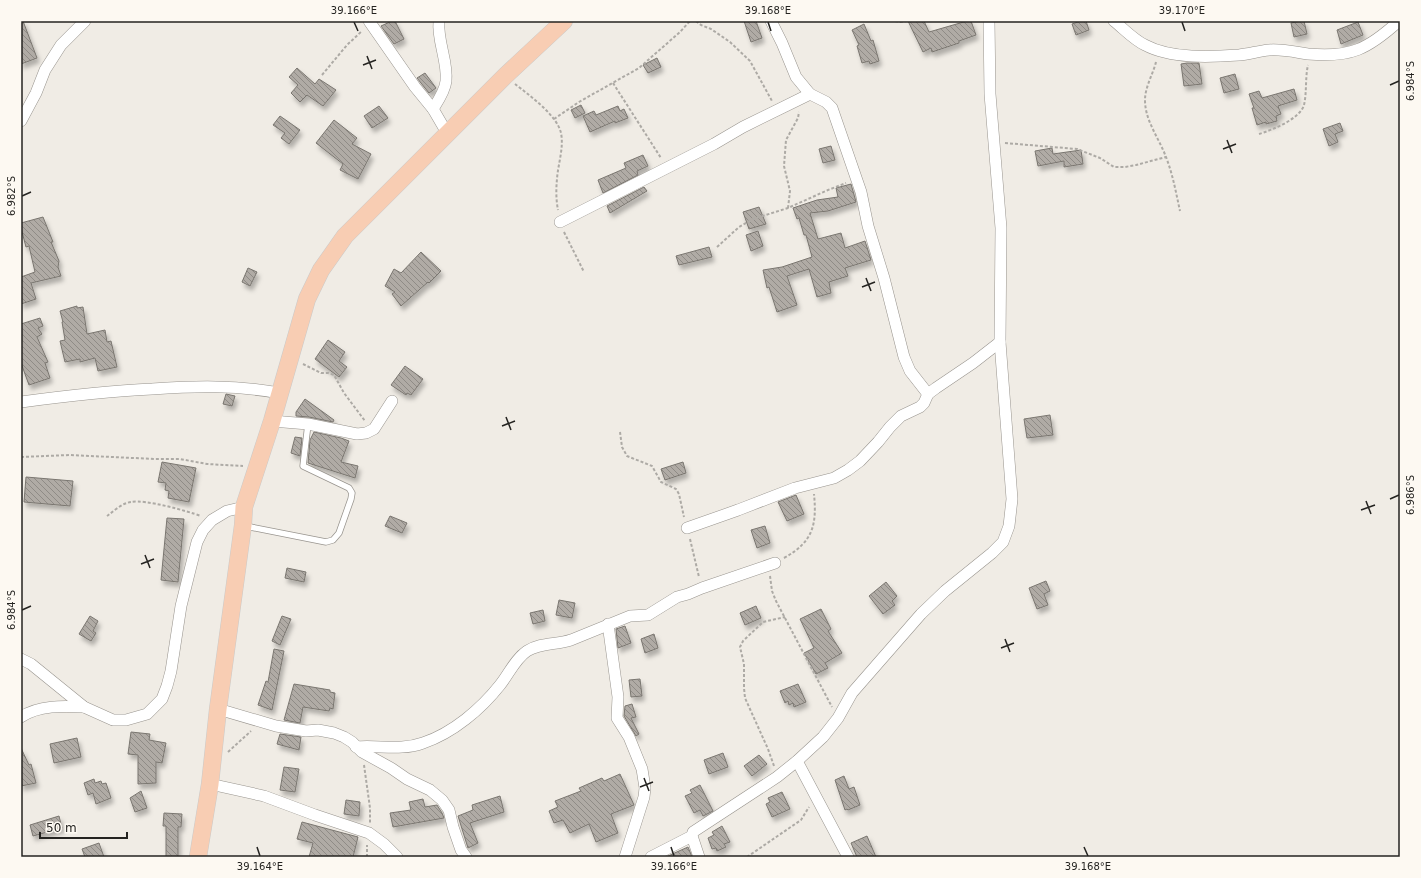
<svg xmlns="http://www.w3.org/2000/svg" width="1421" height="878" viewBox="0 0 1421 878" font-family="'DejaVu Sans',sans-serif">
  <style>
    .building { fill: url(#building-back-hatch); stroke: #7a7670; filter: url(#shadow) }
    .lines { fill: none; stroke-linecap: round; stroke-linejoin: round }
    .service-casing { stroke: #98948e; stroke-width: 7 }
    .minor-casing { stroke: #98948e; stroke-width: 12 }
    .primary-casing { stroke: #cacac9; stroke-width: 18 }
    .path { stroke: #adaaa5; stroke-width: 2; stroke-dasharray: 3 2; stroke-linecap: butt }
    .service { stroke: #fff; stroke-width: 5.5 }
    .minor { stroke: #fff; stroke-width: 11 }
    .primary { stroke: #f8cdb3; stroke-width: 17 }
    .ticks { fill: none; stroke: #242320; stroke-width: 1.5 }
    .neatline { fill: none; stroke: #242320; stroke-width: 1.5 }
    .ticks-label { font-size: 10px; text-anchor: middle; fill: #242320 }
  </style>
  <defs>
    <pattern id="building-back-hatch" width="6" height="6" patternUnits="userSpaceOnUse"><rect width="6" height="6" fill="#b0aba5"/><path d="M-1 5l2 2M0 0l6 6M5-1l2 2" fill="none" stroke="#8f8b86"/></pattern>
    <filter id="shadow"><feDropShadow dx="2.5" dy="4.5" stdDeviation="2" flood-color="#0004"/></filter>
  </defs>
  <rect width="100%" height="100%" fill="#f0ece5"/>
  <g class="building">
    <path d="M 21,21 L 23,21 L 37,58 L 21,64 Z"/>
    <path d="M 392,21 L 395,21 L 404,39 L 394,44 L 381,26 Z"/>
    <path d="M 744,21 L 756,21 L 762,38 L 751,42 Z"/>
    <path d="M 908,21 L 924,21 L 929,32 L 967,21 L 971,21 L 976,35 L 959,41 L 959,43 L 932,52 L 931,48 L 923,52 Z"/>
    <path d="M 1081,21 L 1086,21 L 1089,30 L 1076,35 L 1072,24 Z"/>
    <path d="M 1301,21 L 1304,21 L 1307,34 L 1294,37 L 1291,23 Z"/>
    <path d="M 1358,22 L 1363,35 L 1341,44 L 1337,30 Z"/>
    <path d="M 864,24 L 871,41 L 873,40 L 879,61 L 870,64 L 869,61 L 862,63 L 857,46 L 859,45 L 852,30 Z"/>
    <path d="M 657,58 L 661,67 L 648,73 L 643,65 Z"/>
    <path d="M 1187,63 L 1199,63 L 1202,84 L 1184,86 L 1181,64 Z"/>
    <path d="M 297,68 L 315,84 L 319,79 L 336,90 L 323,106 L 307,95 L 300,102 L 291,93 L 298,85 L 289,77 Z"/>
    <path d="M 425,73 L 436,88 L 429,93 L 417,78 Z"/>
    <path d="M 1235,74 L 1239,89 L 1224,93 L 1220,78 Z"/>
    <path d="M 1294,89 L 1297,100 L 1278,106 L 1281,114 L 1276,116 L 1277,121 L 1266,124 L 1266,122 L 1257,125 L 1252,108 L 1254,108 L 1249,94 L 1259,91 L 1262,98 Z"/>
    <path d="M 581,105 L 585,113 L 575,118 L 571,110 Z"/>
    <path d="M 379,106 L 388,118 L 372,128 L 364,116 Z"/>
    <path d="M 618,106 L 620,111 L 624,109 L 628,118 L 615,123 L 615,121 L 590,132 L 583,116 L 594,111 L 596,115 Z"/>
    <path d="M 280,116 L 300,130 L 289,144 L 281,138 L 285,133 L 273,125 Z"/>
    <path d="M 334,120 L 357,138 L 352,144 L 371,154 L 358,179 L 340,170 L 343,164 L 316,143 Z"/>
    <path d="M 1340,123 L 1343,131 L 1335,134 L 1338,142 L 1329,146 L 1323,129 Z"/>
    <path d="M 831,146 L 835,160 L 823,163 L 819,149 Z"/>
    <path d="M 1052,148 L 1053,154 L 1081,150 L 1083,164 L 1064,167 L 1064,161 L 1038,166 L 1035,151 Z"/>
    <path d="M 643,155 L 648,166 L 637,171 L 638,175 L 603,193 L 598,180 L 626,168 L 624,163 Z"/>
    <path d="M 851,184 L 856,202 L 828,211 L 810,213 L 818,239 L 841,233 L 845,248 L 865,241 L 871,260 L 845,268 L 848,276 L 829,282 L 831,293 L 817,297 L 809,269 L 787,276 L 797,305 L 777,312 L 769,287 L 767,288 L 763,270 L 782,267 L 812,257 L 806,235 L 804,235 L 799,218 L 797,219 L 793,208 L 817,200 L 838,197 L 836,188 Z"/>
    <path d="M 644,187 L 647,191 L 610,213 L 607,206 Z"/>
    <path d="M 759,207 L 766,224 L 749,229 L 743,212 Z"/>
    <path d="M 43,217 L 53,242 L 51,242 L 59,261 L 58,267 L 61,276 L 31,283 L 36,299 L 21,304 L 21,277 L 35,272 L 29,246 L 26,247 L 21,228 L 21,223 Z"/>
    <path d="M 758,231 L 763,246 L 751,251 L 746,235 Z"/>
    <path d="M 709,247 L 712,257 L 679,265 L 676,256 Z"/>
    <path d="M 421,252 L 441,271 L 429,283 L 428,282 L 401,306 L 392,294 L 395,292 L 385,286 L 394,269 L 401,273 Z"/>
    <path d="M 248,268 L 257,272 L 250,286 L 242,282 Z"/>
    <path d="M 77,306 L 77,308 L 83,307 L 87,334 L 105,330 L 107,342 L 111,341 L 117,367 L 98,371 L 95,358 L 80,362 L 80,359 L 65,362 L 60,341 L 65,340 L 62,322 L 63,322 L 60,311 Z"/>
    <path d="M 40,318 L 43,326 L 38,328 L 42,334 L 37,337 L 48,362 L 45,363 L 50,378 L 29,385 L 21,363 L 21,324 Z"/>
    <path d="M 328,340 L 345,352 L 339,361 L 347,367 L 339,377 L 315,359 Z"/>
    <path d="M 405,366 L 423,379 L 411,395 L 407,393 L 406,395 L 391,385 Z"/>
    <path d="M 226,394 L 235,396 L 232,406 L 223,404 Z"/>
    <path d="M 305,399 L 334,420 L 333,422 L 309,417 L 296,416 L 296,412 Z"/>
    <path d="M 1050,415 L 1053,435 L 1027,438 L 1024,419 Z"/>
    <path d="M 314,432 L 341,438 L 349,441 L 341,462 L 358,466 L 355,478 L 308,463 L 310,440 Z"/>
    <path d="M 295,437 L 302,438 L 300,456 L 291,453 Z"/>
    <path d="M 162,462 L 196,468 L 189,502 L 168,498 L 169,491 L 165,490 L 166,483 L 158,482 Z"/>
    <path d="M 683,462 L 686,473 L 665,480 L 661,469 Z"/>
    <path d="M 26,477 L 73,481 L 70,506 L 24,502 Z"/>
    <path d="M 796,495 L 804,514 L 787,521 L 778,502 Z"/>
    <path d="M 390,516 L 407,523 L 402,533 L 385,526 Z"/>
    <path d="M 167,518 L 184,519 L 178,582 L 161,580 Z"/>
    <path d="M 765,526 L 770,543 L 757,548 L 751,530 Z"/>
    <path d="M 287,568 L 306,572 L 304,582 L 285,578 Z"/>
    <path d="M 1046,581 L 1050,591 L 1044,594 L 1048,605 L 1037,609 L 1029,588 Z"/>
    <path d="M 886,582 L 897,596 L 892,601 L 895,605 L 883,614 L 869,596 Z"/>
    <path d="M 559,600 L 575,603 L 572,618 L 556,615 Z"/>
    <path d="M 756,606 L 761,618 L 745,625 L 740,613 Z"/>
    <path d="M 821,609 L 831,629 L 828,631 L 842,653 L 825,663 L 828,668 L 816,674 L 804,653 L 814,648 L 800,619 Z"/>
    <path d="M 543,610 L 545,621 L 533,624 L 530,613 Z"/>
    <path d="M 90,616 L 98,621 L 93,631 L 96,633 L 91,641 L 79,634 Z"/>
    <path d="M 282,616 L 291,619 L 280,645 L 272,641 Z"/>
    <path d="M 625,626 L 631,643 L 618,648 L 616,629 Z"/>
    <path d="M 654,634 L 658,648 L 645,653 L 641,639 Z"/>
    <path d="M 274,649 L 284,651 L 272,710 L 258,705 L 266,681 L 268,682 Z"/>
    <path d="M 640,679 L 642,696 L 631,697 L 629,680 Z"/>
    <path d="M 294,684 L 330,690 L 330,692 L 335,693 L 333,709 L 330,708 L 329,711 L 303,707 L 300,723 L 284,720 Z"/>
    <path d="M 798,684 L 806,702 L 794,707 L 793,703 L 789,705 L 788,701 L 785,703 L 780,691 Z"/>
    <path d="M 632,704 L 636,717 L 631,718 L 639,734 L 636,736 L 624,716 L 625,706 Z"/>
    <path d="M 131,732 L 150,734 L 149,740 L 166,743 L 162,763 L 156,762 L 156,783 L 138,784 L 138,755 L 128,754 Z"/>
    <path d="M 280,734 L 301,737 L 299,750 L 277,744 Z"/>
    <path d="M 77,738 L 81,757 L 54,763 L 50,744 Z"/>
    <path d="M 21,748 L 29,765 L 31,764 L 36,783 L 21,786 Z"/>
    <path d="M 723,753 L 728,767 L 709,774 L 704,760 Z"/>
    <path d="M 759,755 L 767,764 L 752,776 L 744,766 Z"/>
    <path d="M 284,767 L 299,769 L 295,792 L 280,790 Z"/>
    <path d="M 620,774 L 634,805 L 611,814 L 618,833 L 596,842 L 589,824 L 570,833 L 563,820 L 554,823 L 549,811 L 558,807 L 555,801 L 581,791 L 579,788 L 602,778 L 604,781 Z"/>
    <path d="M 844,776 L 849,789 L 854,787 L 860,805 L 848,810 L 847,809 L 845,810 L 835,780 Z"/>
    <path d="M 94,779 L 95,783 L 101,781 L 102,784 L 106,783 L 111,798 L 96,804 L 93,793 L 88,795 L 84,783 Z"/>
    <path d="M 700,785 L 713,811 L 703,816 L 700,810 L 694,813 L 685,796 L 692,793 L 690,790 Z"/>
    <path d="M 141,791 L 147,808 L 135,812 L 130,798 Z"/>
    <path d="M 782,792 L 790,809 L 772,817 L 766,804 L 770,802 L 768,798 Z"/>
    <path d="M 500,796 L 504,812 L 470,823 L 478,843 L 468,848 L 458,816 L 473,810 L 472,805 Z"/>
    <path d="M 423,799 L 425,807 L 437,805 L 442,813 L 444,818 L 393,827 L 390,813 L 411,810 L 409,802 Z"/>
    <path d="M 346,800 L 360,802 L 359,816 L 344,814 Z"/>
    <path d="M 164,813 L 182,814 L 181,827 L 178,827 L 178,857 L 166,857 L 166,826 L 163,826 Z"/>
    <path d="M 59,816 L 62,828 L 33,836 L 30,825 Z"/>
    <path d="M 302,822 L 358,837 L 353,857 L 309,857 L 313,843 L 297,839 Z"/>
    <path d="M 722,826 L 730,842 L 724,844 L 726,847 L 717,851 L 716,848 L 712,849 L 708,838 L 714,835 L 712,832 Z"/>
    <path d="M 867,836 L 876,857 L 857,857 L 851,843 Z"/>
    <path d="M 99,843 L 104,857 L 85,857 L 82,849 Z"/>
    <path d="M 688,847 L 692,857 L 666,857 L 679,851 Z"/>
  </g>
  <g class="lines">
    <defs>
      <path id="service" d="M 245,526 L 326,542 L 333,540 L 339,533 L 351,499 L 352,493 L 349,488 L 303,466 L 308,424"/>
      <g id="minor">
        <path d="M 369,21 L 415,87 L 433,109 L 447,133"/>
        <path d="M 771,21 L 782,43 L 796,77 L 810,94 L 826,102 L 832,108 L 861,192 L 868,226 L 884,278 L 904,357 L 910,371 L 928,394"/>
        <path d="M 1114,21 C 1124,29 1134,40 1145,45 C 1171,59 1211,57 1239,55 C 1249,54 1259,51 1269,50 C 1282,49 1295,52 1308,54 C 1351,58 1368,49 1399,21"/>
        <path d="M 433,109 C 438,101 445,91 446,81 C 448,61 437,41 439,21"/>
        <path d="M 21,121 L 36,93 L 45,70 L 61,45 L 85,21"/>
        <path d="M 560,222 L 714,144 L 743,127 L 810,94"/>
        <path d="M 21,402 C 65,396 108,391 152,389 C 196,386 235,385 279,393"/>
        <path d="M 272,421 L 308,424 L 357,434 L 366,433 L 374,429 L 392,401"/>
        <path d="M 687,528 L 738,510 L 795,488 L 834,478 L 848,470 L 860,461 L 878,442 L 890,427 L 901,416 L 920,407 L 924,403 L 928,394 L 936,388 L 973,363 L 1000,342"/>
        <path d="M 608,624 L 618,697 L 617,718 L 629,737 L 642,769 L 645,788 L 644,797 L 625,857"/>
        <path d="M 21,659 L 31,664 L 84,707 L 113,720 L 126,720 L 147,714 L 162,699 L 167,686 L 171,671 L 181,606 L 197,542 L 203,530 L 212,520 L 227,511 L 244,507"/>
        <path d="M 218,709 L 276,726 L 306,731 L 318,730 L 334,733 L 344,737 L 352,742 L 362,752 L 391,768 L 407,779 L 430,790 L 442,800 L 449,810 L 453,827 L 461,850 L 466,857"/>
        <path d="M 21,717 C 39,705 63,706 84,707"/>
        <path d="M 356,747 C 379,745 401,751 423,743 C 453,733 481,709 500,685 C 509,674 515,659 527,651 C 541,642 556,645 571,640 L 630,616 L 648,615 L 677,597 L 688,594 L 702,588 L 775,563"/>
        <path d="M 797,761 L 848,857"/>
        <path d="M 210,784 L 264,796 L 315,815 L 369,833 L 384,844 L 397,857"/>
        <path d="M 651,857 L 692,836"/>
        <path d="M 699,857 L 692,836 L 693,832 L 777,777 L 797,761 L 823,737 L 838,718 L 852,693 L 921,614 L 945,591 L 992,553 L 1003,542 L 1009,526 L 1012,499 L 1000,342 L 1001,228 L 990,94 L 989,21"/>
      </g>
      <path id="primary" d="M 198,857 L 210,784 L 218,709 L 243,525 L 244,507 L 272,421 L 307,299 L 321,270 L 345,236 L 505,76 L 564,21"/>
    </defs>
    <use href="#service" class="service-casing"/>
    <use href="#minor" class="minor-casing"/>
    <use href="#primary" class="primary-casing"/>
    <g class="path">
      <path d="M 696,21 L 701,25 L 711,29 L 730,42 L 750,61 L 772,101"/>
      <path d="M 895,21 L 900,22 L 906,21"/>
      <path d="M 1156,62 C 1153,74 1145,87 1145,100 C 1145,121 1159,138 1166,157 C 1173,175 1176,193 1180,211"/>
      <path d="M 322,75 L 347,45 L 362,31"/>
      <path d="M 613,83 L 661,158"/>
      <path d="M 515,84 C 529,95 557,115 561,133 C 564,148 558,164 557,179 C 556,189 556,200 558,210"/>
      <path d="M 554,119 L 579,102 L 639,68 L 680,32 L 690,21"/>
      <path d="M 1259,134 C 1272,130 1300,119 1304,105 C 1307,92 1305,78 1308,65"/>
      <path d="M 1005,143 L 1077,149 L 1100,158 L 1114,167 L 1125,167 L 1136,165 L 1166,157"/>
      <path d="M 788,208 L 790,191 L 784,166 L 786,140 L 798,118 L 799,112"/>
      <path d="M 564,232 L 584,272"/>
      <path d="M 717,247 L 739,227 L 753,219 L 788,208 L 828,190 L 846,183"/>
      <path d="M 303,364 L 321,373 L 328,373 L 334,375 L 344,393 L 365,421"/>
      <path d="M 620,432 L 622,447 L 627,456 L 652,466 L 661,482 L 676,489 L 679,494 L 684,517"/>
      <path d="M 21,457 L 69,455 L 155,459 L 180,459 L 207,464 L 243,466"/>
      <path d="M 107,516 C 114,511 122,503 131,502 C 145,499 187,511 201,516"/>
      <path d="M 690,539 L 699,577"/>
      <path d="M 784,558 C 813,542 817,525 814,494"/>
      <path d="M 770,576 L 772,591 L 776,601 L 832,707"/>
      <path d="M 228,752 L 251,731"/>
      <path d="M 364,765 L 370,808 L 370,823"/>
      <path d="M 774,766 L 768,749 L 745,698 L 744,688 L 744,664 L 740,647 L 743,641 L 763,622 L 785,617"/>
      <path d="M 367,857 L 367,845"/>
      <path d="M 747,857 L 801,820 L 809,807"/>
    </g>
    <use href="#service" class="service"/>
    <use href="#minor" class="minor"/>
    <use href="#primary" class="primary"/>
  </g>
  <path class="ticks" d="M 354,22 L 358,31M 768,22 L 771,31M 1182,22 L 1185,31M 367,56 L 372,69M 363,65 L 376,60M 1390,85 L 1399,81M 1227,140 L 1232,153M 1223,149 L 1236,144M 22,196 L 31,192M 866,278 L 871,291M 862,287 L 875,282M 506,417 L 511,430M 502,426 L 515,421M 1390,499 L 1399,495M 1366,501 L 1371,514M 1361,510 L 1375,505M 145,555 L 150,568M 141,564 L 154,559M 22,610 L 31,606M 1005,639 L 1010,652M 1001,648 L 1014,643M 644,778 L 649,791M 640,787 L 653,782M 257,847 L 260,856M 671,847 L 674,856M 1084,847 L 1088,856"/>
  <rect width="1421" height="878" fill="none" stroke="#fdf9f2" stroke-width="44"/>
  <path d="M40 832v6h87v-6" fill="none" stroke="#242320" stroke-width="2"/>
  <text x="46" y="832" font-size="12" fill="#242320" stroke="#fdf9f2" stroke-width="3" paint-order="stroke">50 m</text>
  <rect x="22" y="22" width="1377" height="834" class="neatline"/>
  <g class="ticks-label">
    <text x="354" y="14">39.166°E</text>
    <text x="768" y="14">39.168°E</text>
    <text x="1182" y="14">39.170°E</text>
    <text transform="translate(1410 81) rotate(-90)" y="4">6.984°S</text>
    <text transform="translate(11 196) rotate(-90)" y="4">6.982°S</text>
    <text transform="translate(1410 495) rotate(-90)" y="4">6.986°S</text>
    <text transform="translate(11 610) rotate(-90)" y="4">6.984°S</text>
    <text x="260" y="870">39.164°E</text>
    <text x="674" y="870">39.166°E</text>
    <text x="1088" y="870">39.168°E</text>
  </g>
</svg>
